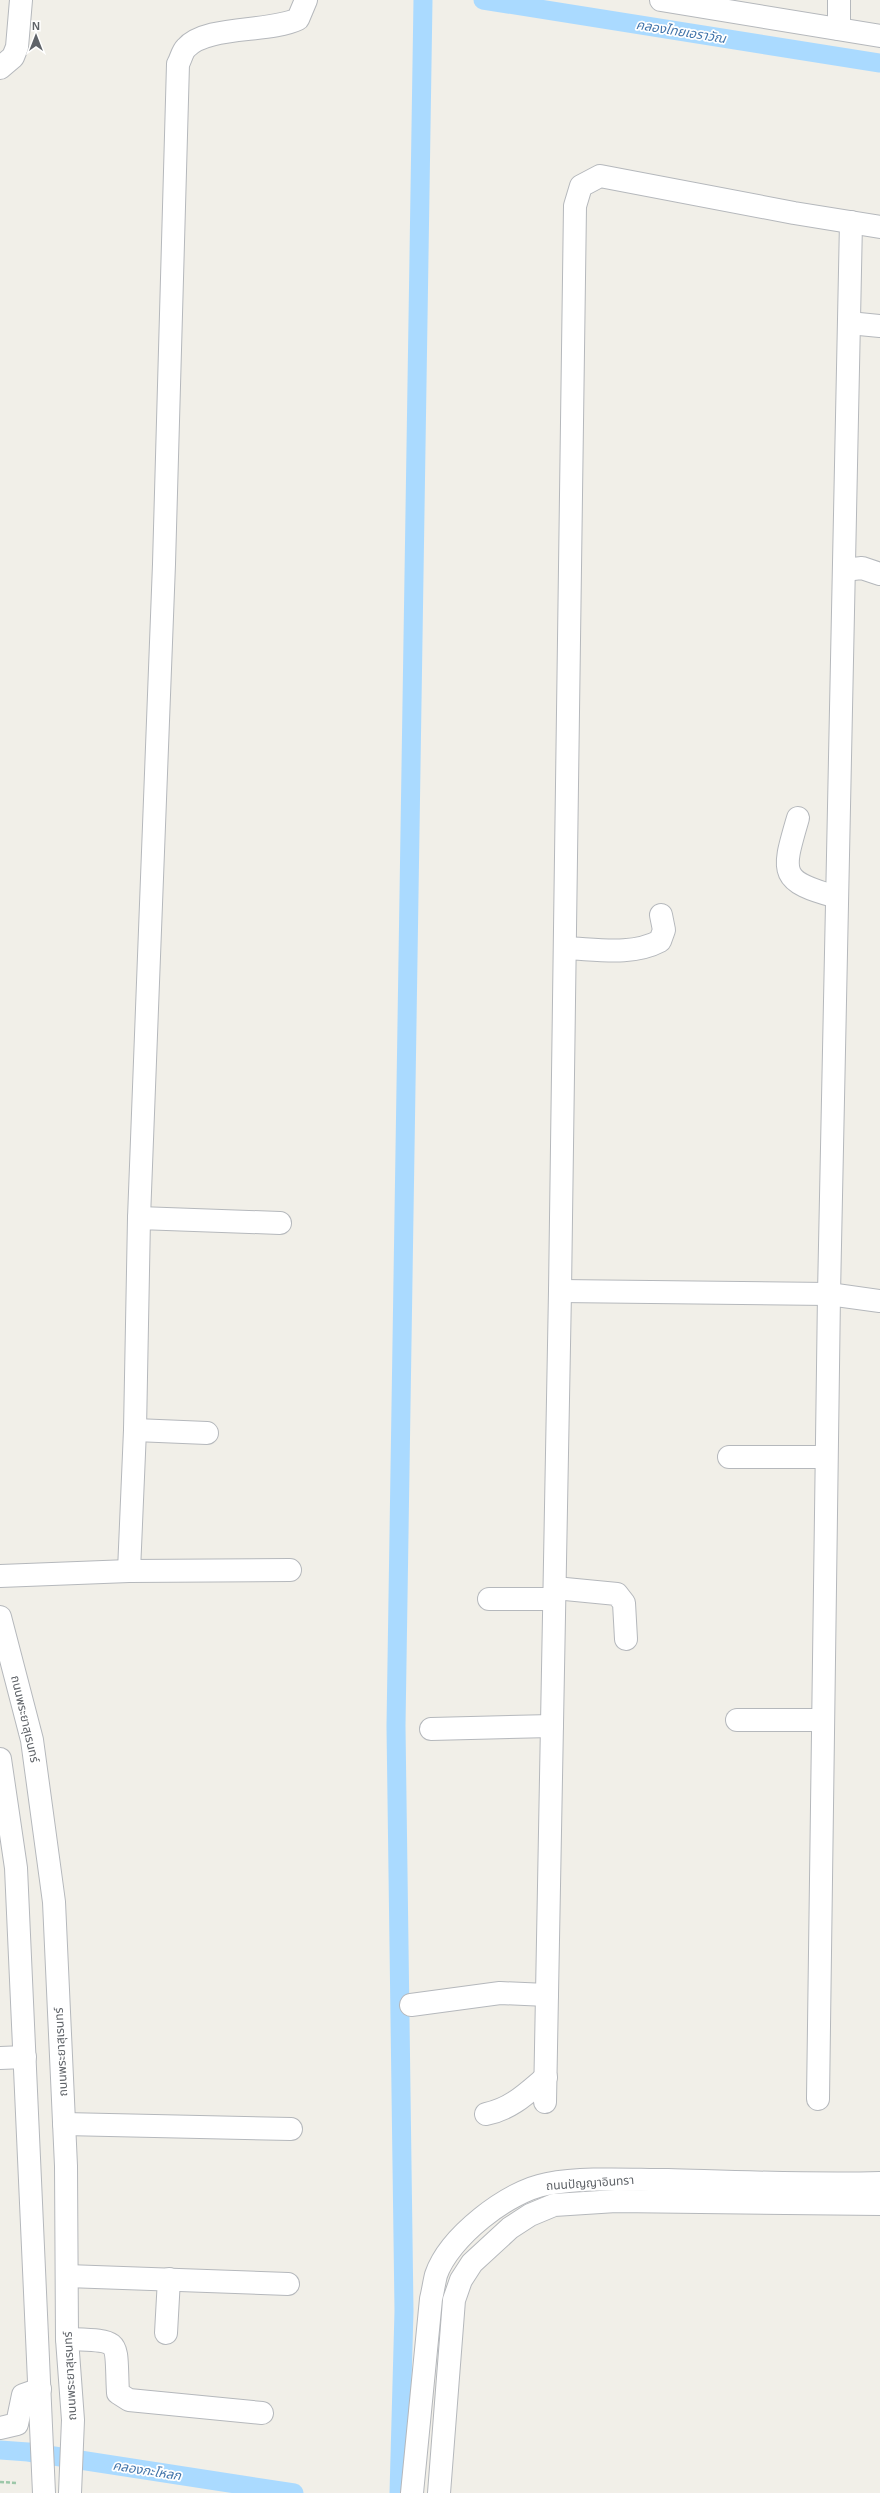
<svg xmlns="http://www.w3.org/2000/svg" width="880" height="2493" viewBox="0 0 880 2493" font-family="Arial,'Noto Sans Thai',sans-serif">
  <style>
    .lines { fill: none; stroke-linecap: round; stroke-linejoin: round }
    .canal { stroke: #aadaff; stroke-width: 19 }
    .minor-casing { stroke: #b5b8bc; stroke-width: 24 }
    .path { stroke: #9cc7a9; stroke-width: 2.5; stroke-dasharray: 4 2; stroke-linecap: butt }
    .minor { stroke: #fff; stroke-width: 22 }
    .labels { text-anchor: middle; stroke-width: 3.5; stroke-linejoin: round; paint-order: stroke }
    .street-label { font-size: 12px; fill: #5f6368; stroke: #fff }
    .water-label { font-size: 13px; font-style: italic; fill: #4174aa; stroke: #fff }
  </style>
  <rect width="100%" height="100%" fill="#f1efe8"/>
  <g class="lines">
    <g class="canal">
      <path d="M 483,0 L 880,63"/>
      <path d="M 0,2450 L 28,2452 L 294,2493"/>
      <path d="M 399,2493 L 404,2311 L 396,1726 L 423,0"/>
    </g>
    <defs>
      <g id="minor">
        <path d="M 661,0 L 880,36"/>
        <path d="M 839,29 L 839,0"/>
        <path d="M 0,68 L 13,57 L 17,47 L 21,0"/>
        <path d="M 849,323 L 880,326"/>
        <path d="M 844,570 L 862,568 L 880,574"/>
        <path d="M 798,818 C 782,873 778,881 837,897"/>
        <path d="M 565,948 C 596,949 632,956 660,941 L 664,930 L 661,915"/>
        <path d="M 139,1218 L 164,564 L 178,64 C 181,59 182,52 186,48 C 206,25 269,33 298,19 L 306,0"/>
        <path d="M 560,1291 L 829,1294 L 880,1301"/>
        <path d="M 135,1430 L 207,1433"/>
        <path d="M 729,1457 L 826,1457"/>
        <path d="M 129,1571 L 135,1430 L 139,1218 L 280,1223"/>
        <path d="M 0,1576 L 129,1571 L 290,1570"/>
        <path d="M 555,1588 L 617,1594 L 624,1603 L 626,1639"/>
        <path d="M 489,1599 L 554,1599"/>
        <path d="M 0,1617 L 32,1740 L 54,1902 L 66,2166 L 67,2339 L 73,2420 L 70,2493"/>
        <path d="M 737,1720 L 823,1720"/>
        <path d="M 431,1729 L 552,1726"/>
        <path d="M 0,1759 L 16,1868 L 44,2493"/>
        <path d="M 411,2005 L 500,1993 L 547,1995"/>
        <path d="M 0,2058 L 25,2057"/>
        <path d="M 818,2099 L 829,1294 L 851,222"/>
        <path d="M 545,2102 L 560,1291 L 575,206 L 581,186 L 600,176 L 794,213 L 880,227"/>
        <path d="M 486,2114 C 511,2109 526,2094 546,2077"/>
        <path d="M 64,2124 L 291,2129"/>
        <path d="M 67,2276 L 288,2284"/>
        <path d="M 166,2333 L 169,2279"/>
        <path d="M 67,2339 C 124,2341 115,2338 118,2393 L 129,2400 L 262,2413"/>
        <path d="M 0,2428 L 17,2424 L 23,2395 L 40,2389"/>
        <path d="M 412,2493 L 431,2299 C 433,2291 434,2283 436,2275 C 449,2237 508,2191 547,2184 C 586,2177 629,2180 668,2180 C 739,2182 810,2185 880,2183"/>
        <path d="M 439,2493 L 454,2300 L 461,2280 L 472,2263 L 510,2228 L 530,2215 L 554,2205 L 616,2201 L 880,2204"/>
      </g>
    </defs>
    <use href="#minor" class="minor-casing"/>
    <path class="path" d="M 0,2482 L 17,2483"/>
    <use href="#minor" class="minor"/>
  </g>
  <g class="labels">
    <g class="street-label">
      <text transform="translate(25 1719) rotate(77)" y="4">ถนนพระยาสุเรนทร์</text>
      <text transform="translate(61 2052) rotate(-93)" y="4">ถนนพระยาสุเรนทร์</text>
      <text transform="translate(590 2183) rotate(-4)" y="4">ถนนปัญญาอินทรา</text>
      <text transform="translate(70 2376) rotate(-93)" y="4">ถนนพระยาสุเรนทร์</text>
    </g>
    <g class="water-label">
      <text transform="translate(681 31) rotate(9)" y="5">คลองไทยเอราวัณ</text>
      <text transform="translate(147 2470) rotate(9)" y="5">คลองกะโหลก</text>
    </g>
  </g>
  <g transform="translate(36 36)" stroke="#ffffff" stroke-width="3" paint-order="stroke">
  <path d="M0-3L7 15L0 10L-7 15Z" fill="#5f6368"/>
  <text y="-6" font-size="11" font-weight="bold" text-anchor="middle" fill="#5f6368">N</text>
  </g>
</svg>
